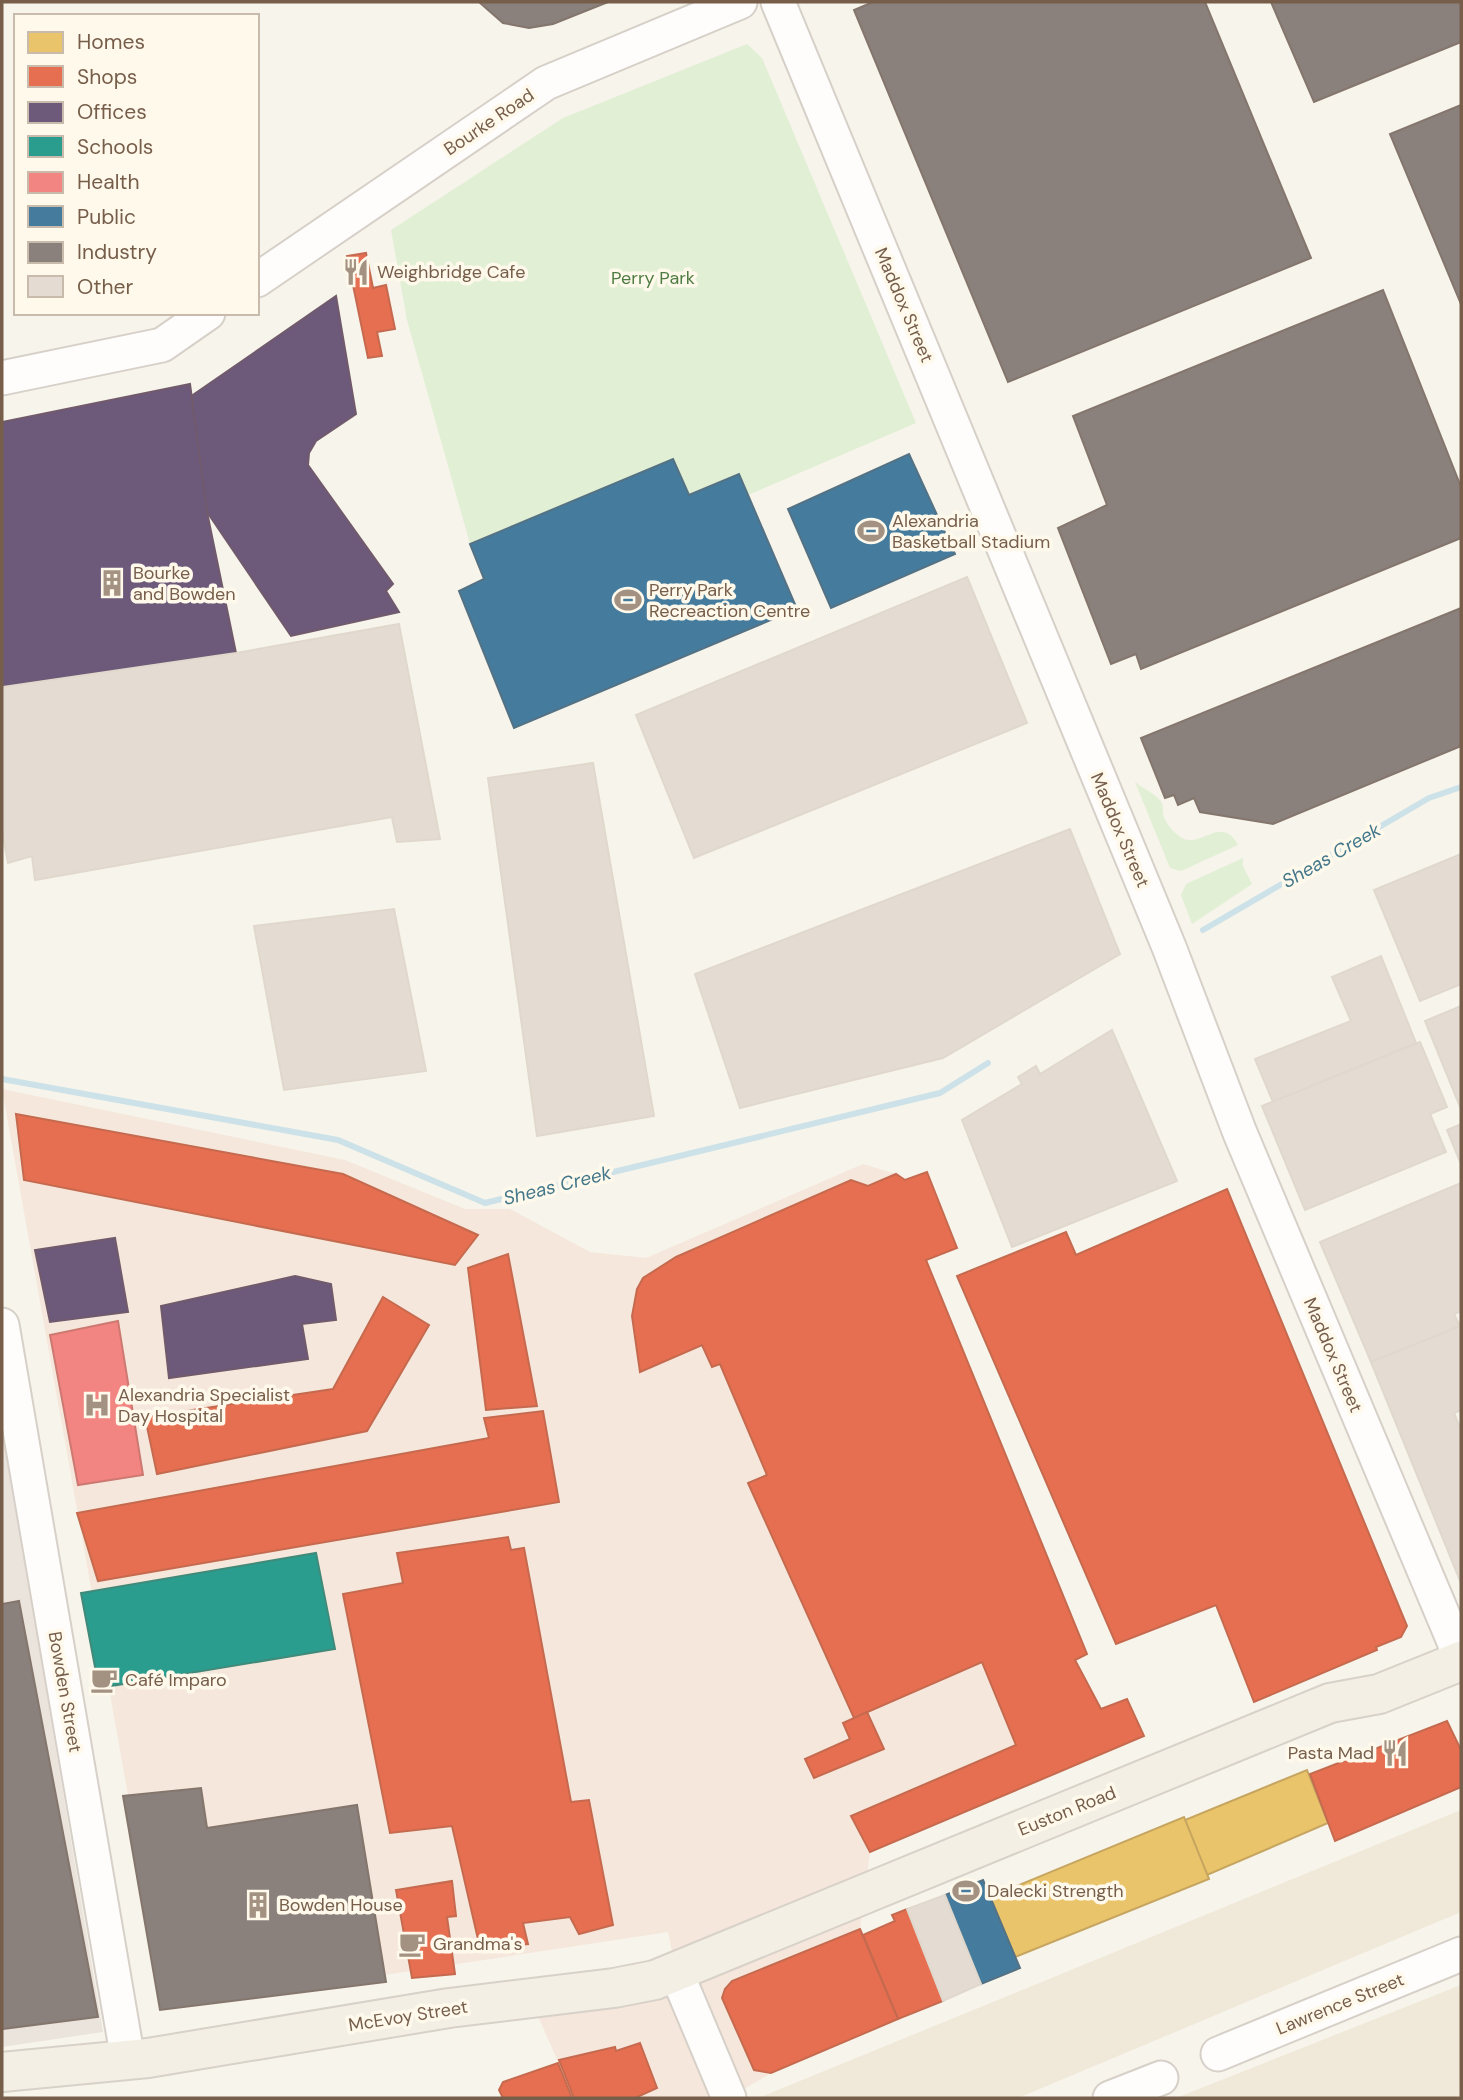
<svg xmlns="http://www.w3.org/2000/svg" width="1463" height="2100" viewBox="0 0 1463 2100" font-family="'DM Sans',sans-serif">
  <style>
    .residential { fill: #f0e8d8 }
    .commercial { fill: #f5e7db }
    .industrial { fill: #ebe4dc }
    .green { fill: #e1efd5 }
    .homes { fill: #e9c46a; stroke: #c6a560; stroke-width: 2 }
    .shops { fill: #e76f51; stroke: #c56a4f; stroke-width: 2 }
    .offices { fill: #6d597a; stroke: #705a6c; stroke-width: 2 }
    .schools { fill: #2a9d8f; stroke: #418a7a; stroke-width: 2 }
    .health { fill: #f28482; stroke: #cd7971; stroke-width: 2 }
    .public { fill: #457b9d; stroke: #547284; stroke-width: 2 }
    .industry { fill: #8a817c; stroke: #84766d; stroke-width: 2 }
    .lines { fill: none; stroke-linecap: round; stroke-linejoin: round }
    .stream { stroke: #cce2e8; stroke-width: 6 }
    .building { fill: #e4dcd2; stroke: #e0d8cd; stroke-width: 2 }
    .minor-casing { stroke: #d6d0c8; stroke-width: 37 }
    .major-casing { stroke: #d8d1c9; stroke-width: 42 }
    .minor { stroke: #fefdfc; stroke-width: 33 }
    .major { stroke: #f3efe5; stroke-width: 38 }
    .labels { text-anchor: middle; stroke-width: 7; stroke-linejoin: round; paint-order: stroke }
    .street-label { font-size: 18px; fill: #765e4a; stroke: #fff9ec }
    .poi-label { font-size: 18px; fill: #765e4a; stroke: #fff9ec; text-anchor: start }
    .park-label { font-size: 18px; fill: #4d7c42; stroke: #fff9ec }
    .water-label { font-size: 19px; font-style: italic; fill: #43778a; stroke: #fff9ec }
  </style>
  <rect width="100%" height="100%" fill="#f7f4eb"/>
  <g class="residential">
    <path d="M 1461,1810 L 1461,1912 L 1018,2098 L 761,2097 Z"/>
    <path d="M 1461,1985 L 1461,2095 L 1453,2098 L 1176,2098 Z"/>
  </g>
  <path class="commercial" d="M 2,1089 L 345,1160 L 465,1209 L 510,1209 L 590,1252 L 646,1258 L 863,1164 L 896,1174 L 905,1180 L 927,1172 L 957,1248 L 926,1261 L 1087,1654 L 1075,1660 L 1101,1709 L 1127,1699 L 1144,1736 L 870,1852 L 860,1929 L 898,2019 L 771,2073 L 729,2098 L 574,2098 L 530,1998 L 676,1972 L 668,1932 L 166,2008 Z"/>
  <path class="industrial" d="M 2,1426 L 103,2032 L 2,2047 Z"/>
  <g class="green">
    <path d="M 747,44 L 762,58 L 916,423 L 748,495 L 739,474 L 689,495 L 673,459 L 470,544 L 407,320 L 391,230 L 563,118 Z"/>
    <path d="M 1135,782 C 1142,788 1158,795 1162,803 C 1163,803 1163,813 1163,814 C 1165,823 1175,835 1184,839 C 1203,846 1222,815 1238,845 L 1181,871 L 1170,868 Z"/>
    <path d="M 1243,858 L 1243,866 L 1252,884 L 1192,924 L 1181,895 L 1186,884 Z"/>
  </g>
  <g class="homes">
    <path d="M 1307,1770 L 1328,1823 L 1207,1875 L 1185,1820 Z"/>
    <path d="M 1184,1817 L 1209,1879 L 1015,1957 L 990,1897 Z"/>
  </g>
  <g class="shops">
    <path d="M 366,253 L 373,288 L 386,285 L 395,329 L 377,332 L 382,356 L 368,358 L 347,256 Z"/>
    <path d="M 16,1114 L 343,1174 L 478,1235 L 455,1265 L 24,1180 Z"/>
    <path d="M 927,1172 L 957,1248 L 926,1260 L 1087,1654 L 1075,1660 L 1101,1709 L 1127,1699 L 1144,1736 L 870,1852 L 851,1816 L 1016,1745 L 982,1662 L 854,1718 L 748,1483 L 767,1475 L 720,1364 L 712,1367 L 702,1345 L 640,1372 L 632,1316 L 637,1289 L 643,1278 L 676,1257 L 851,1180 L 868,1186 L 896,1174 L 905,1180 Z"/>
    <path d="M 1227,1189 L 1407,1626 L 1401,1637 L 1376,1647 L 1377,1650 L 1254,1702 L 1216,1605 L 1116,1644 L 957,1276 L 1066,1232 L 1076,1255 Z"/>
    <path d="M 508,1254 L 537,1406 L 486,1410 L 468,1268 Z"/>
    <path d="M 383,1297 L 429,1325 L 367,1431 L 157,1474 L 145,1417 L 333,1389 Z"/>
    <path d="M 543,1411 L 559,1502 L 98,1581 L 77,1513 L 489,1438 L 484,1418 Z"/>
    <path d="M 508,1537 L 511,1550 L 524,1548 L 571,1802 L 589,1800 L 613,1925 L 579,1934 L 570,1917 L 523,1923 L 528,1944 L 480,1948 L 452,1826 L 390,1833 L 343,1594 L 403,1583 L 397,1553 Z"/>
    <path d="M 867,1712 L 884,1749 L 814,1778 L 805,1759 L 850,1739 L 843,1723 Z"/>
    <path d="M 1447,1721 L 1461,1750 L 1461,1787 L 1335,1841 L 1310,1774 Z"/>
    <path d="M 452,1881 L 456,1916 L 447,1917 L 455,1974 L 412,1978 L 396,1890 Z"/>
    <path d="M 907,1909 L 943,2001 L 898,2019 L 863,1935 L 895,1921 L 892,1915 Z"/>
    <path d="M 860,1929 L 898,2019 L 771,2073 L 754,2070 L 722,1998 L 725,1989 L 732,1981 Z"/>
    <path d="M 640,2043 L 657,2088 L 635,2098 L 574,2098 L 559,2060 L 615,2047 L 616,2051 Z"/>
    <path d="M 558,2063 L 572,2098 L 503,2098 L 499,2090 L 503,2082 Z"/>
  </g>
  <g class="offices">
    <path d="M 336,296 L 356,414 L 316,441 L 309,453 L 308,465 L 393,584 L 386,591 L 399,612 L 291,636 L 207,512 L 190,397 Z"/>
    <path d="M 190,384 L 207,512 L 236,653 L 2,687 L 2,422 Z"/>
    <path d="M 115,1238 L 128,1312 L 50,1322 L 35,1250 Z"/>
    <path d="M 295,1276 L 331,1284 L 336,1320 L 302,1324 L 308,1359 L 169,1378 L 161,1306 Z"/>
  </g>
  <path class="schools" d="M 316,1553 L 335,1649 L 99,1688 L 81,1593 Z"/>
  <path class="health" d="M 118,1321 L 143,1475 L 78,1485 L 50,1335 Z"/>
  <g class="public">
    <path d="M 909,454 L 955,554 L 831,608 L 788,509 Z"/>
    <path d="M 673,459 L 689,495 L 739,474 L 797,609 L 514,728 L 459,591 L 484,579 L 470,544 Z"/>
    <path d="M 983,1880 L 1020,1968 L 981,1984 L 945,1895 Z"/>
  </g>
  <g class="industry">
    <path d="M 479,2 L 608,2 L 553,24 L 529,28 L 503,23 Z"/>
    <path d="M 873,2 L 1205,2 L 1311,258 L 1008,382 L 854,10 Z"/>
    <path d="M 1271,2 L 1461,2 L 1461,42 L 1314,102 Z"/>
    <path d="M 1461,105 L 1461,304 L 1390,134 Z"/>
    <path d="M 1383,290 L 1461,487 L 1461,538 L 1141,669 L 1136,654 L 1111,664 L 1058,528 L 1107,505 L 1073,416 Z"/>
    <path d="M 1461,608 L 1461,746 L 1273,824 L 1200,812 L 1194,798 L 1178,805 L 1174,795 L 1165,798 L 1141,738 Z"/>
    <path d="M 19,1601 L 98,2017 L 2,2029 L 2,1604 Z"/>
    <path d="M 201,1788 L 207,1828 L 357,1805 L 386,1982 L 160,2010 L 123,1796 Z"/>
  </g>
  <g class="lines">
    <g class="stream">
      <path d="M 1203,930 L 1429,798 L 1461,787"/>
      <path d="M 2,1079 L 338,1140 L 485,1203 L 940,1093 L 988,1063"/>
    </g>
  </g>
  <g class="building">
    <path d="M 967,577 L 1027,723 L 694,858 L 636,715 Z"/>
    <path d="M 399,624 L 440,839 L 397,842 L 392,817 L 35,880 L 32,856 L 8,863 L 2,831 L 2,687 L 236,653 Z"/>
    <path d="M 593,763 L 654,1116 L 537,1136 L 488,778 Z"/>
    <path d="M 1070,829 L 1120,954 L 943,1058 L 740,1108 L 695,974 Z"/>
    <path d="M 1461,854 L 1461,984 L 1420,1001 L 1374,890 Z"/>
    <path d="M 394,909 L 426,1071 L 284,1090 L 254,926 Z"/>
    <path d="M 1381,956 L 1416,1043 L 1273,1102 L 1255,1059 L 1351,1021 L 1332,977 Z"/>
    <path d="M 1461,1006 L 1461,1109 L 1425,1021 Z"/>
    <path d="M 1112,1030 L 1177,1181 L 1012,1247 L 962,1120 L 1022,1084 L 1018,1077 L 1036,1066 L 1040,1074 Z"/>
    <path d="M 1420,1042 L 1447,1107 L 1430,1114 L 1446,1152 L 1305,1210 L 1262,1106 Z"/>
    <path d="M 1461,1124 L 1461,1164 L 1447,1130 Z"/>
    <path d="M 1461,1183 L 1461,1311 L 1454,1314 L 1460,1326 L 1371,1362 L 1320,1242 Z"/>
    <path d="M 1461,1326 L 1461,1410 L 1454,1413 L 1461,1430 L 1461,1583 L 1371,1362 Z"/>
    <path d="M 945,1895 L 981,1984 L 943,2001 L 907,1909 Z"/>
  </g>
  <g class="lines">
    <defs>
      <g id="minor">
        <path d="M 778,2 L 1169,947 L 1240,1133 L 1461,1658"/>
        <path d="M 257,280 L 546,83 L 740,2"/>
        <path d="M 2,378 L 162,345 L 208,313"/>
        <path d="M 2,1325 L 128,2060"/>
        <path d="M 676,1972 L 729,2098"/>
        <path d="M 1218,2054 L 1461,1954"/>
        <path d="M 1110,2098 L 1161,2078"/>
      </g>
      <path id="major" d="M 2,2072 L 148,2058 L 449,2008 L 614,1988 L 655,1980 L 1330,1703 L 1379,1694 L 1461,1661"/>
    </defs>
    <use href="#minor" class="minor-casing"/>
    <use href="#major" class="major-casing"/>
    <use href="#minor" class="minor"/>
    <use href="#major" class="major"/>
  </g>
  <defs>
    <symbol id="restaurant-bare" viewBox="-9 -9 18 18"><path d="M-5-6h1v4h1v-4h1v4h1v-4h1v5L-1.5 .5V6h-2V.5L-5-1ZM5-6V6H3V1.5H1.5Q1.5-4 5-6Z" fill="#a39282" stroke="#fff9ec" stroke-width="2.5" paint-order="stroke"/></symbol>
    <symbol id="stadium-bare" viewBox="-9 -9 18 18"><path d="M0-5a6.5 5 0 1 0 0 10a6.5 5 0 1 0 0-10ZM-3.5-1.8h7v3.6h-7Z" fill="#a39282" stroke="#fff9ec" stroke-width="2.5" paint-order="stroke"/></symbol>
    <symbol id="building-bare" viewBox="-9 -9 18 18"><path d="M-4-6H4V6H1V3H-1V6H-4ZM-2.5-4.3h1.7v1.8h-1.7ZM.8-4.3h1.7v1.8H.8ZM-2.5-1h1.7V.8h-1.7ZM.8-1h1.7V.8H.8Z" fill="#a39282" stroke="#fff9ec" stroke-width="2.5" paint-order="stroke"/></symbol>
    <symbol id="hospital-bare" viewBox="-9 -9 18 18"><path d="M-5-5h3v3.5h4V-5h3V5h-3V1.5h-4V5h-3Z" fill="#a39282" stroke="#fff9ec" stroke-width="2.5" paint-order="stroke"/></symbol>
    <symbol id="cafe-bare" viewBox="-9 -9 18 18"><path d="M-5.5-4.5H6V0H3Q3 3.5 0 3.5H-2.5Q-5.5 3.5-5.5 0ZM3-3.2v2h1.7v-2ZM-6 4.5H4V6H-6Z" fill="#a39282" stroke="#fff9ec" stroke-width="2.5" paint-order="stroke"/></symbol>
  </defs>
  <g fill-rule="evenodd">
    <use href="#restaurant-bare" x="337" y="253" width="38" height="38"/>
    <use href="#stadium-bare" x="852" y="512" width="38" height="38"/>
    <use href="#building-bare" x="93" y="564" width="38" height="38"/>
    <use href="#stadium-bare" x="609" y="581" width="38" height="38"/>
    <use href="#hospital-bare" x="78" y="1386" width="38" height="38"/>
    <use href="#cafe-bare" x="85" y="1661" width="38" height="38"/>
    <use href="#restaurant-bare" x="1376" y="1734" width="38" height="38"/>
    <use href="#stadium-bare" x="947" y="1872" width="38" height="38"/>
    <use href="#building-bare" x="239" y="1886" width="38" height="38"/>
    <use href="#cafe-bare" x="393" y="1925" width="38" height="38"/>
  </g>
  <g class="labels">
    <g class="street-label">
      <text transform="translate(489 122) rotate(-34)" y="6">Bourke Road</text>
      <text transform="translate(904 305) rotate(67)" y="6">Maddox Street</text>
      <text transform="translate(1120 830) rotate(67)" y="6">Maddox Street</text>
      <text transform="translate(1333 1355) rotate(67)" y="6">Maddox Street</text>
      <text transform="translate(65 1692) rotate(80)" y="6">Bowden Street</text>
      <text transform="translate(1067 1811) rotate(-22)" y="6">Euston Road</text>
      <text transform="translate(1340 2004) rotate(-22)" y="6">Lawrence Street</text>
      <text transform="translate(408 2016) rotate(-9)" y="6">McEvoy Street</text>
    </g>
    <g class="poi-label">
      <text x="377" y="278">Weighbridge Cafe</text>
      <text x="892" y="527">Alexandria<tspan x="892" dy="21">Basketball Stadium</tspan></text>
      <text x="133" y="579">Bourke<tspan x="133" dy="21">and Bowden</tspan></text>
      <text x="649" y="596">Perry Park<tspan x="649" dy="21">Recreaction Centre</tspan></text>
      <text x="118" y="1401">Alexandria Specialist<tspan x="118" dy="21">Day Hospital</tspan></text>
      <text x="125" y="1686">Café Imparo</text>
      <text x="1374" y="1759" text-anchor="end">Pasta Mad</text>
      <text x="987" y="1897">Dalecki Strength</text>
      <text x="279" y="1911">Bowden House</text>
      <text x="433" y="1950">Grandma's</text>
    </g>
    <g class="park-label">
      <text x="653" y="284">Perry Park</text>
    </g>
    <g class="water-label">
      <text transform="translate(1331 855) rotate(-30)" y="7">Sheas Creek</text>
      <text transform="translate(557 1185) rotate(-14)" y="7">Sheas Creek</text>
    </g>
  </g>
  <rect width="1463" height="2100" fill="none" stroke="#765e4a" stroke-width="7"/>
  <rect x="14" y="14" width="245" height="301" fill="#fff9ec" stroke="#c8bbab" stroke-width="2"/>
  <rect x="28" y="32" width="35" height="21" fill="#e9c46a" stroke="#c8bbab" stroke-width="2"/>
  <text x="77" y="49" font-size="21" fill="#765e4a">Homes</text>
  <rect x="28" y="66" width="35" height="21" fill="#e76f51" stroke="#c8bbab" stroke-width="2"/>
  <text x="77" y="84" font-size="21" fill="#765e4a">Shops</text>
  <rect x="28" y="102" width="35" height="21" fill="#6d597a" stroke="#c8bbab" stroke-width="2"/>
  <text x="77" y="119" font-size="21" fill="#765e4a">Offices</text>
  <rect x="28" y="136" width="35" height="21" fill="#2a9d8f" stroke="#c8bbab" stroke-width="2"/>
  <text x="77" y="154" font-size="21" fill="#765e4a">Schools</text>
  <rect x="28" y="172" width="35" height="21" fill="#f28482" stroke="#c8bbab" stroke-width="2"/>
  <text x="77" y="189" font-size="21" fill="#765e4a">Health</text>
  <rect x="28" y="206" width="35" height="21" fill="#457b9d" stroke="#c8bbab" stroke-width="2"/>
  <text x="77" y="224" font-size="21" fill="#765e4a">Public</text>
  <rect x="28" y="242" width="35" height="21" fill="#8a817c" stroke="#c8bbab" stroke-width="2"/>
  <text x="77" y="259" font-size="21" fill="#765e4a">Industry</text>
  <rect x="28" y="276" width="35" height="21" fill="#e4dcd2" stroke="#c8bbab" stroke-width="2"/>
  <text x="77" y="294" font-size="21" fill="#765e4a">Other</text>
</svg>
